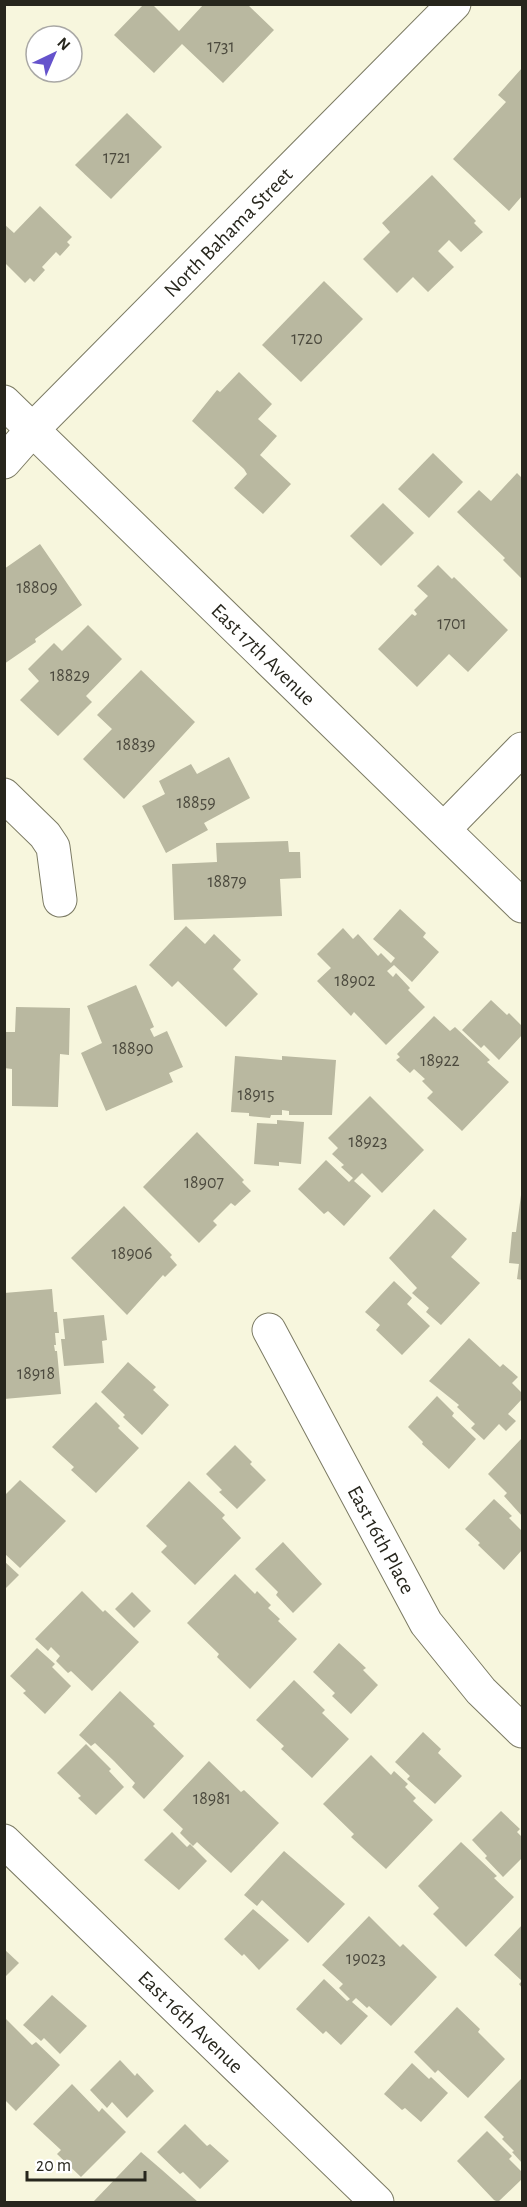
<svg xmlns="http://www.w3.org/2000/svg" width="527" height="2207" viewBox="0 0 527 2207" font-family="'Alegreya Sans',sans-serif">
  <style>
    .building { fill: #b9b8a0 }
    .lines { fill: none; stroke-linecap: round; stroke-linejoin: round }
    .minor-casing { stroke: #7b7a63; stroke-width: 35 }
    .minor { stroke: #fff; stroke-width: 33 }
    .labels { text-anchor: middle; stroke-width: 6; stroke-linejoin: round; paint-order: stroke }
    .number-label { font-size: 18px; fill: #4c4a3e }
    .street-label { font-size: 21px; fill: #27261d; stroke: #fff }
  </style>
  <rect width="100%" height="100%" fill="#f7f6dd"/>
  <g class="building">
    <path d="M 144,4 L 152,4 L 179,31 L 204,4 L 247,4 L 274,30 L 223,83 L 182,44 L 154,73 L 114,35 Z"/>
    <path d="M 522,68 L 522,196 L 509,211 L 453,159 L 506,102 L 498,95 Z"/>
    <path d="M 127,113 L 162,147 L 111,199 L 75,165 Z"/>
    <path d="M 432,175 L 476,221 L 474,223 L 483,232 L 461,252 L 449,240 L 438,251 L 454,267 L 428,292 L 413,277 L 397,293 L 363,259 L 390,232 L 382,223 Z"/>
    <path d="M 40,206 L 72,237 L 67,242 L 70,245 L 60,256 L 56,252 L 42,267 L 45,270 L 34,282 L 30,278 L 25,283 L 4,262 L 4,224 L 14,233 Z"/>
    <path d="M 324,281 L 363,319 L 301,382 L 262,345 Z"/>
    <path d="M 239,372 L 272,404 L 258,419 L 277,436 L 260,455 L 291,484 L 263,514 L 234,488 L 247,474 L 244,469 L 192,421 L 217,390 L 220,392 Z"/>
    <path d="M 433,453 L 463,482 L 429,518 L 398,489 Z"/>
    <path d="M 517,473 L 522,478 L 522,579 L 503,560 L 505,558 L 457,512 L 479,490 L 491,501 Z"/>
    <path d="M 383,503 L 414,533 L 381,566 L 350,536 Z"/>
    <path d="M 40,544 L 82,605 L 35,639 L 36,642 L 4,664 L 4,569 Z"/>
    <path d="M 438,565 L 452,579 L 454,577 L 508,630 L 468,672 L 449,654 L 417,687 L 378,649 L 412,614 L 415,616 L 417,614 L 414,610 L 428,596 L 417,586 Z"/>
    <path d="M 88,625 L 122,659 L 86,696 L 92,702 L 58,736 L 20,700 L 39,681 L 28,669 L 54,643 L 62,651 Z"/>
    <path d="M 141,670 L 195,722 L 124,799 L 83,759 L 112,729 L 97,715 Z"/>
    <path d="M 229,757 L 250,798 L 204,823 L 208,830 L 166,853 L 142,806 L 165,794 L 159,781 L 191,764 L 197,774 Z"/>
    <path d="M 288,841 L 289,852 L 300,852 L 301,878 L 280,879 L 282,916 L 174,920 L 172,864 L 217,862 L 216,843 Z"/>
    <path d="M 400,909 L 426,933 L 423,937 L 439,952 L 412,982 L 394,965 L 387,971 L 393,977 L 396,973 L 410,988 L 408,990 L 425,1007 L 386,1045 L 354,1012 L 351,1016 L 317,981 L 331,968 L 317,954 L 343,928 L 353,939 L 358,934 L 378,956 L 381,953 L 391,963 L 395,958 L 373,939 Z"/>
    <path d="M 186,926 L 205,944 L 214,934 L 241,960 L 233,969 L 258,994 L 226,1027 L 178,981 L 172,987 L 149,965 Z"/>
    <path d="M 136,985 L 154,1027 L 150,1029 L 154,1037 L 167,1031 L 183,1067 L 169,1073 L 173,1082 L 106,1111 L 81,1053 L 102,1043 L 87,1006 Z"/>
    <path d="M 491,1000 L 507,1015 L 509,1013 L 522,1026 L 522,1035 L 499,1060 L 484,1045 L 481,1048 L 462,1030 Z"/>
    <path d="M 16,1007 L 70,1008 L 69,1055 L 60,1054 L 58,1107 L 12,1106 L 12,1069 L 4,1068 L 4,1032 L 15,1032 Z"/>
    <path d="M 434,1016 L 450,1031 L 455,1027 L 490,1060 L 487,1062 L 509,1082 L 462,1131 L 427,1098 L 433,1092 L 422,1081 L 425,1079 L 414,1069 L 410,1073 L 396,1060 L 400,1057 L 397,1054 Z"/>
    <path d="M 235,1056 L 282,1060 L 282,1056 L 336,1060 L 332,1115 L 289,1115 L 289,1111 L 282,1110 L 282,1115 L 271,1115 L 270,1118 L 249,1116 L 249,1113 L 231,1112 Z"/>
    <path d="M 370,1096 L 424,1150 L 382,1193 L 362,1173 L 354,1181 L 371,1196 L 344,1226 L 328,1211 L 324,1214 L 298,1189 L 326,1160 L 349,1182 L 353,1178 L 341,1167 L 344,1165 L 332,1154 L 338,1148 L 328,1138 Z"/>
    <path d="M 277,1120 L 304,1122 L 301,1164 L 279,1162 L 279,1166 L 254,1164 L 257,1123 L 277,1124 Z"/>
    <path d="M 197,1132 L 244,1180 L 242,1182 L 251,1191 L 235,1206 L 231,1203 L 213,1221 L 217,1225 L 199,1243 L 143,1187 Z"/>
    <path d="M 521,1195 L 522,1195 L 522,1280 L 517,1279 L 519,1264 L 509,1263 L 512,1232 L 516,1232 Z"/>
    <path d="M 124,1206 L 172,1255 L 170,1257 L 177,1265 L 165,1277 L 163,1275 L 127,1315 L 71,1258 Z"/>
    <path d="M 434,1209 L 467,1239 L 451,1257 L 480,1283 L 441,1325 L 426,1312 L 429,1308 L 412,1293 L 417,1288 L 389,1258 Z"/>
    <path d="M 394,1281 L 412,1298 L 407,1304 L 430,1326 L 402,1355 L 376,1330 L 380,1325 L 365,1312 Z"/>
    <path d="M 52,1289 L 54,1312 L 57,1312 L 59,1333 L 55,1333 L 56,1345 L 54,1345 L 55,1351 L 57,1351 L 61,1394 L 4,1399 L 4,1293 Z"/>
    <path d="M 104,1315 L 107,1340 L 102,1341 L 104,1363 L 64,1366 L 61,1339 L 65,1339 L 63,1319 Z"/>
    <path d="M 469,1338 L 500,1367 L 503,1364 L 518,1377 L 512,1383 L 522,1393 L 522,1399 L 508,1414 L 516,1421 L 506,1431 L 499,1424 L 484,1440 L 471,1428 L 475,1424 L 457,1407 L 459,1405 L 429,1381 Z"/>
    <path d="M 128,1362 L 156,1387 L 153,1390 L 169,1405 L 142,1435 L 123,1417 L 125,1415 L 101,1392 Z"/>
    <path d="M 437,1396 L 454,1413 L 452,1416 L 476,1439 L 449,1469 L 422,1444 L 423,1442 L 408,1427 Z"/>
    <path d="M 96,1402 L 120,1426 L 118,1428 L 139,1448 L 96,1493 L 71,1470 L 74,1467 L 52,1447 Z"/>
    <path d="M 522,1438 L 522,1516 L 504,1496 L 507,1493 L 488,1474 Z"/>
    <path d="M 235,1445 L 252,1462 L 250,1464 L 266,1480 L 237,1509 L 219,1492 L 222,1490 L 206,1474 Z"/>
    <path d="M 20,1480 L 66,1521 L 20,1568 L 4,1553 L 4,1496 Z"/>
    <path d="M 189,1481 L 225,1515 L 222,1518 L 241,1538 L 195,1585 L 161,1552 L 167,1546 L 146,1526 Z"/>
    <path d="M 494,1499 L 512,1516 L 509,1518 L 522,1531 L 522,1550 L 504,1570 L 478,1545 L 480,1543 L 465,1529 Z"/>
    <path d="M 283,1542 L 322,1584 L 293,1613 L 276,1595 L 278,1592 L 255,1569 Z"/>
    <path d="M 4,1561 L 19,1575 L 4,1590 Z"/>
    <path d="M 235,1574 L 255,1594 L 257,1591 L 271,1605 L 268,1608 L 280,1619 L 278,1621 L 297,1639 L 250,1689 L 217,1657 L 219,1654 L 187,1623 Z"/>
    <path d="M 82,1591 L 103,1612 L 105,1610 L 139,1642 L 92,1691 L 71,1671 L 68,1673 L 56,1661 L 60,1656 L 51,1647 L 48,1651 L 35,1639 Z"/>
    <path d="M 132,1592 L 151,1611 L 134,1628 L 115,1609 Z"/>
    <path d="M 339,1643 L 366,1668 L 363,1670 L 378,1685 L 351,1714 L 332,1696 L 335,1693 L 313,1672 Z"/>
    <path d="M 37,1648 L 55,1664 L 52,1667 L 71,1686 L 45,1714 L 23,1693 L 26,1691 L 10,1676 Z"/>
    <path d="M 294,1680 L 325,1710 L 322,1713 L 349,1739 L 312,1778 L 281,1749 L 284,1746 L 256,1720 Z"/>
    <path d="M 120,1691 L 155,1724 L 153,1726 L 184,1756 L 144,1799 L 132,1787 L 135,1783 L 114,1761 L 95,1743 L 91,1746 L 79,1735 Z"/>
    <path d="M 423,1732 L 441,1749 L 438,1753 L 462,1776 L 435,1804 L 407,1779 L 410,1776 L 395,1762 Z"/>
    <path d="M 86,1744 L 111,1769 L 109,1771 L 124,1787 L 96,1815 L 78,1798 L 81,1796 L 57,1773 Z"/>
    <path d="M 371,1755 L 391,1775 L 394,1771 L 408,1784 L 405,1787 L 416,1798 L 413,1801 L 433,1820 L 386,1869 L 351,1837 L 354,1834 L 323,1804 Z"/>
    <path d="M 209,1761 L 241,1792 L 244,1790 L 279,1823 L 231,1873 L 197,1842 L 193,1846 L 180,1833 L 183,1829 L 163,1810 Z"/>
    <path d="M 501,1811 L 520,1829 L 517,1832 L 522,1837 L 522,1858 L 503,1877 L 485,1858 L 487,1856 L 472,1840 Z"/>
    <path d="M 172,1832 L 187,1847 L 190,1844 L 207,1861 L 179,1890 L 144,1860 Z"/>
    <path d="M 461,1842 L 497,1876 L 494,1878 L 514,1897 L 466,1947 L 433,1914 L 439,1908 L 418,1886 Z"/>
    <path d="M 284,1851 L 345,1904 L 308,1943 L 262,1900 L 257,1906 L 244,1895 Z"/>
    <path d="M 253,1909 L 289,1940 L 259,1970 L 244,1954 L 242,1956 L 224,1939 Z"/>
    <path d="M 369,1916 L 400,1947 L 403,1944 L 437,1977 L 391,2026 L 369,2006 L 367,2008 L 356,1998 L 352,2002 L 368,2016 L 341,2045 L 326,2031 L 323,2034 L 296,2009 L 324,1979 L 347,2001 L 350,1999 L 339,1988 L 343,1984 L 322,1965 Z"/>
    <path d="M 522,1925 L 522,1988 L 519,1984 L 522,1981 L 494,1955 Z"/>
    <path d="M 4,1949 L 19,1963 L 4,1978 Z"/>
    <path d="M 52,1995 L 87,2026 L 60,2054 L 44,2038 L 41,2041 L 23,2025 Z"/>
    <path d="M 457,2007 L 480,2029 L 478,2032 L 505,2059 L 468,2098 L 438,2070 L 435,2073 L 414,2052 Z"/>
    <path d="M 5,2018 L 32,2045 L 36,2042 L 60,2065 L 16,2111 L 5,2100 Z"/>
    <path d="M 120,2060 L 135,2076 L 137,2073 L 154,2091 L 127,2118 L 112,2102 L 107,2108 L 90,2090 Z"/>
    <path d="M 412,2063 L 429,2079 L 431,2077 L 448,2093 L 421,2122 L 405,2108 L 402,2110 L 384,2094 Z"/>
    <path d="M 522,2078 L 522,2163 L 512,2152 L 514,2151 L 502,2139 L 504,2137 L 484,2117 Z"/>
    <path d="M 72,2084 L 99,2112 L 102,2108 L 126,2132 L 81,2177 L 57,2154 L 61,2150 L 33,2124 Z"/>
    <path d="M 185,2124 L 207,2146 L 210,2144 L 229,2161 L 200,2189 L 183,2172 L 180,2174 L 157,2152 Z"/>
    <path d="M 487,2131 L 512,2156 L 509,2159 L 522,2172 L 522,2179 L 498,2202 L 494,2200 L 457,2161 Z"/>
    <path d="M 141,2152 L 162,2170 L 198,2202 L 95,2202 L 94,2201 Z"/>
  </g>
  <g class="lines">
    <defs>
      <g id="minor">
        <path id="s1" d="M 4,402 L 522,906"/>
        <path id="s2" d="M 4,462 L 33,429 L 454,4"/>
        <path d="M 4,795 L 45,835 L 53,847 L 60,900"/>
        <path d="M 444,829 L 522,749"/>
        <path id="s3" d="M 269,1330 L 426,1623 L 481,1691 L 522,1731"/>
        <path id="s4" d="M 4,1841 L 377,2202"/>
      </g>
    </defs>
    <use href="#minor" class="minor-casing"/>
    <use href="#minor" class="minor"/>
  </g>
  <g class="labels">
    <g class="number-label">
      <text x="221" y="52">1731</text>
      <text x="117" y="163">1721</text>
      <text x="307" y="344">1720</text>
      <text x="37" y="593">18809</text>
      <text x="452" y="629">1701</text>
      <text x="70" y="681">18829</text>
      <text x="136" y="750">18839</text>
      <text x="196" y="808">18859</text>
      <text x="227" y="887">18879</text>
      <text x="355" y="986">18902</text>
      <text x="133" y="1054">18890</text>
      <text x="440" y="1066">18922</text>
      <text x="256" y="1100">18915</text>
      <text x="368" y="1147">18923</text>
      <text x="204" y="1188">18907</text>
      <text x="132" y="1259">18906</text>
      <text x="36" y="1379">18918</text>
      <text x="212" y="1804">18981</text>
      <text x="366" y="1964">19023</text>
    </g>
    <g class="street-label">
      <text dy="7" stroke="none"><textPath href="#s2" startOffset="321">North Bahama Street</textPath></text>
      <text dy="7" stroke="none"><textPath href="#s1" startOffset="362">East 17th Avenue</textPath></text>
      <text dy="7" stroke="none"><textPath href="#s3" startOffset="238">East 16th Place</textPath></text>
      <text dy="7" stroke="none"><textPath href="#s4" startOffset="260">East 16th Avenue</textPath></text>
    </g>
  </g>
  <rect width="527" height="2207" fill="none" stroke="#27261d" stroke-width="12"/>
  <g transform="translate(54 54) rotate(44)"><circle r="28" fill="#ffffff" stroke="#a9a8a5" stroke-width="1.5"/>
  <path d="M0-4.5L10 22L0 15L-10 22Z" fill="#6553cc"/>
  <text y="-9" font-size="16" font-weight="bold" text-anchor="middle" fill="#27261d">N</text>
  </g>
  <path d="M27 2171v9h118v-9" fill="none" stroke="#27261d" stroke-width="3"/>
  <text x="36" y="2171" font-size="18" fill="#27261d" stroke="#ffffff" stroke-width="4.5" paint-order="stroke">20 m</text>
</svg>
